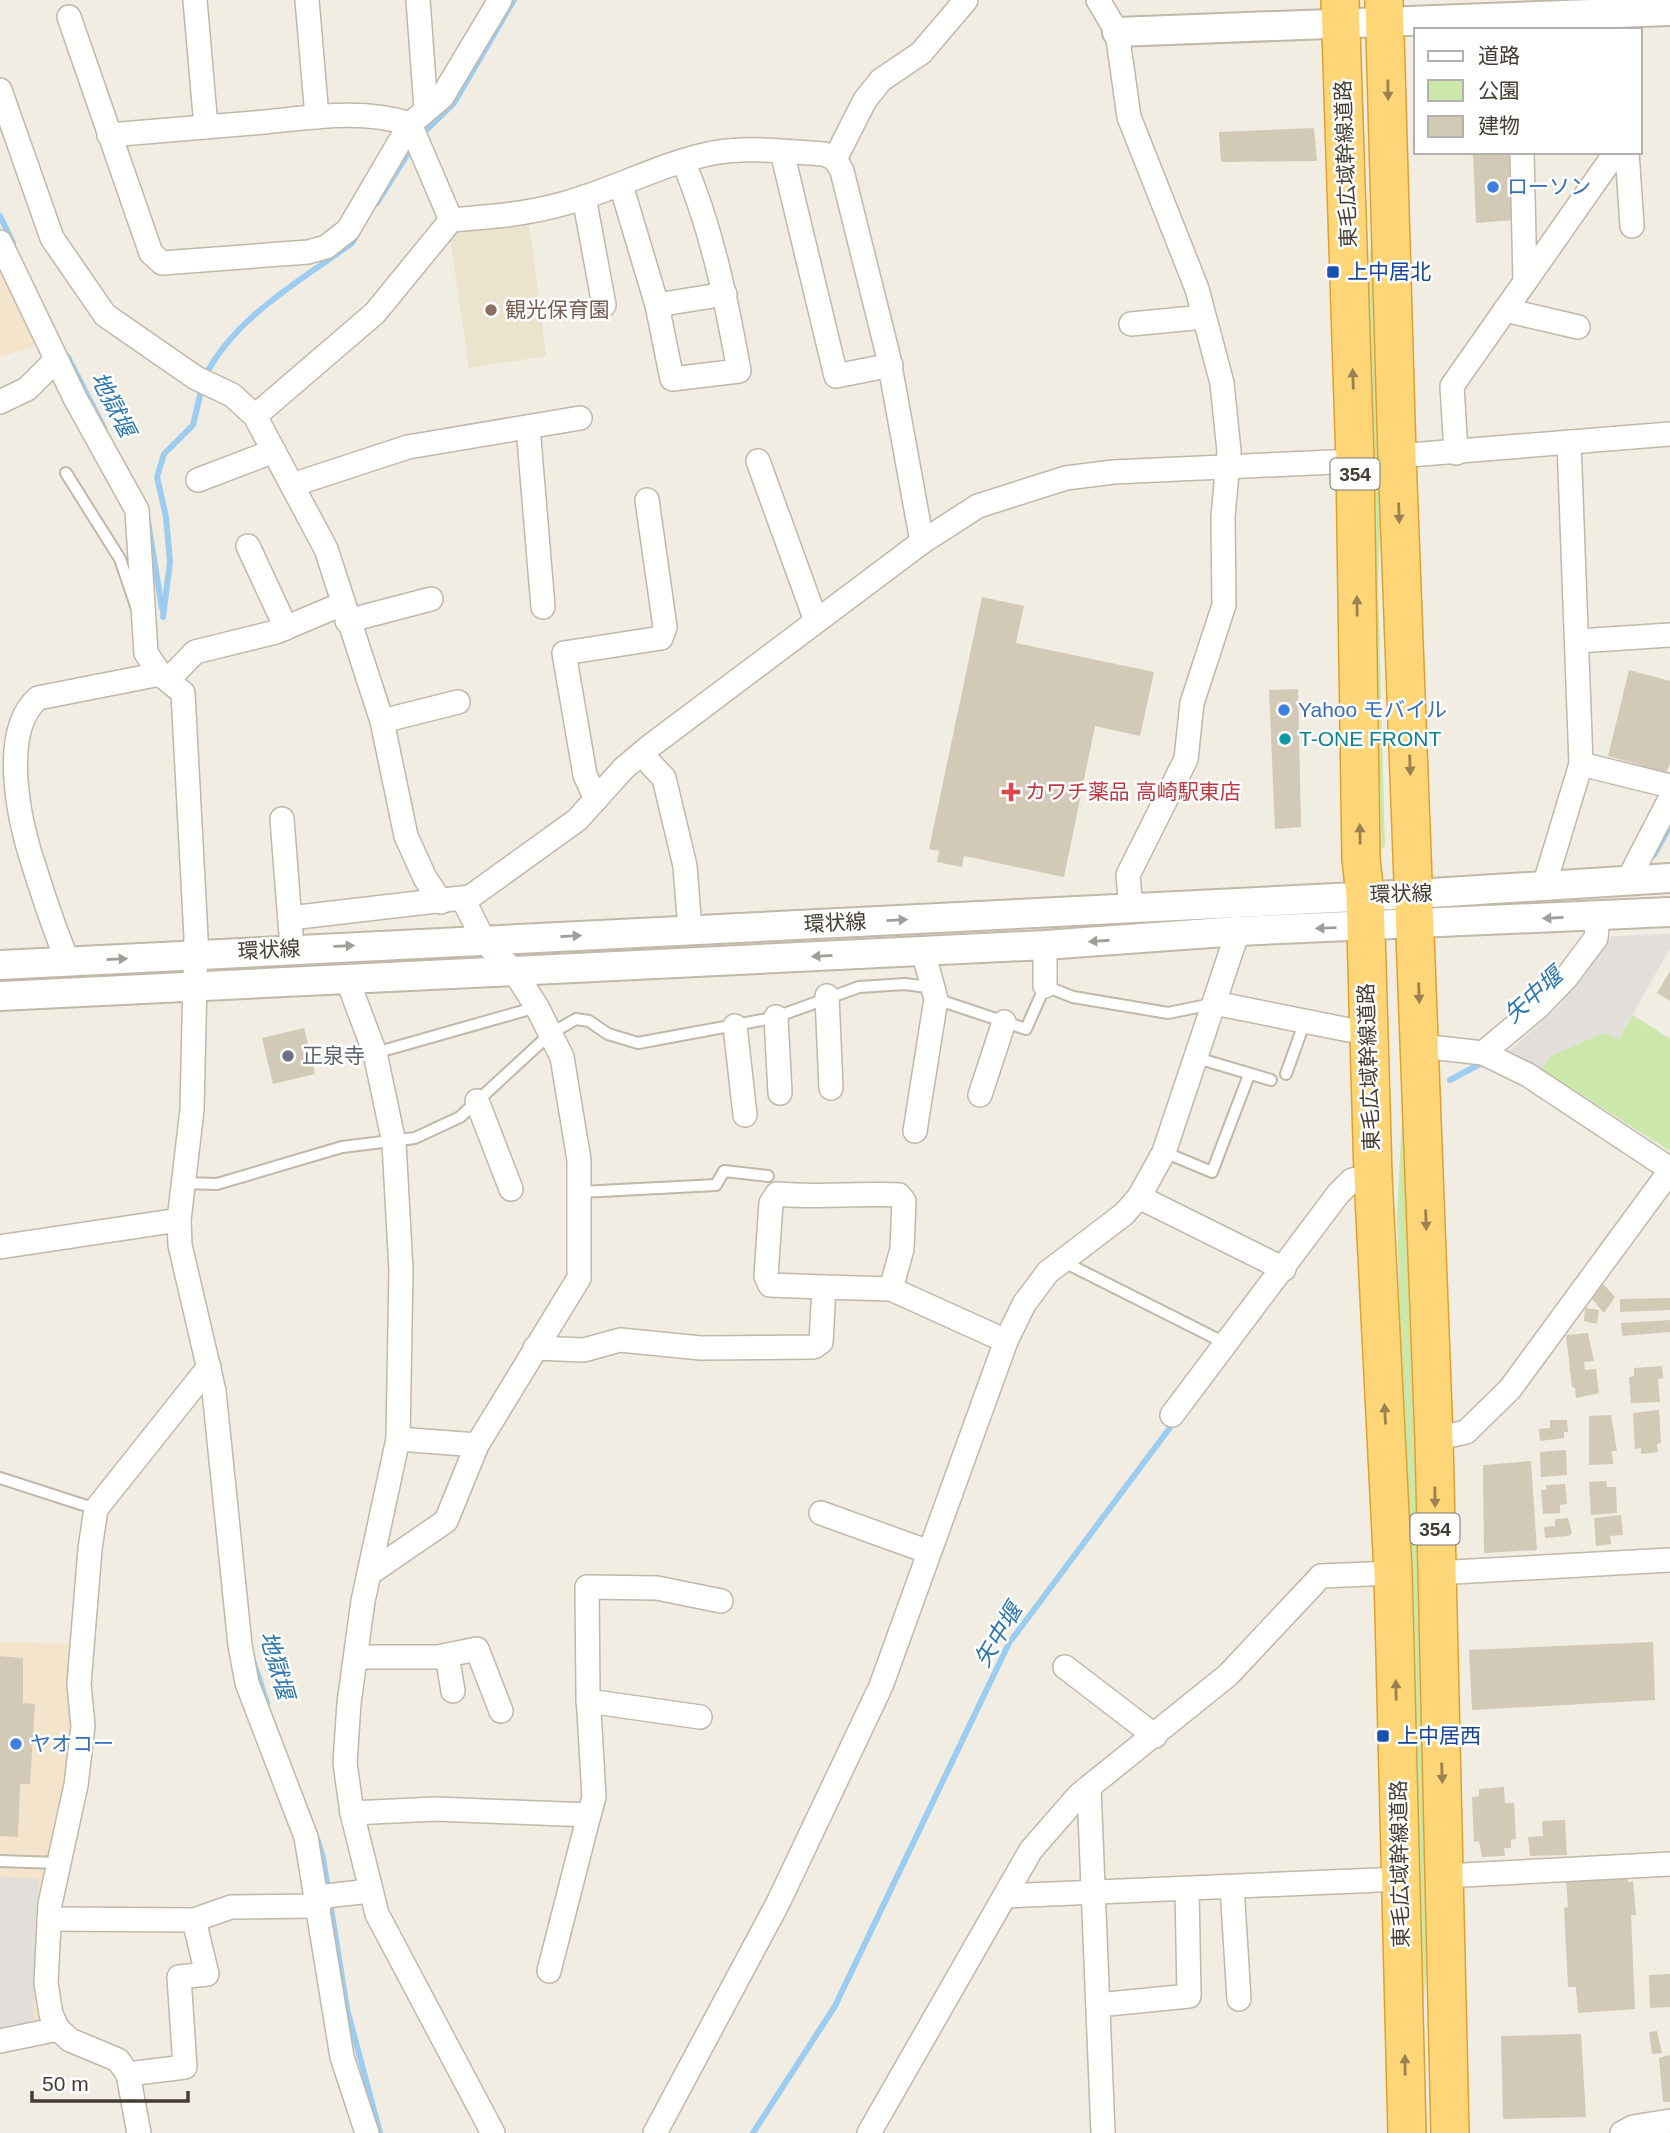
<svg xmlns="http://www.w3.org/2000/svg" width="1670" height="2133" viewBox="0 0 1670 2133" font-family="Arial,'Noto Sans JP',sans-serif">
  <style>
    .commercial { fill: #f5e4cc }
    .education { fill: #ebe3cb }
    .green { fill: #cbe7a9 }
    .parking { fill: #e2dfdb }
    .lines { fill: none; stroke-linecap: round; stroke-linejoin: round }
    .stream { stroke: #9ccdf1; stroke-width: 6 }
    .building { fill: #d3c9b7 }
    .service-casing { stroke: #c0b8a8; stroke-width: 14 }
    .minor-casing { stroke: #c0b8a8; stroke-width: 26 }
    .tertiary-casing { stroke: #c0b8a8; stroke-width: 32 }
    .trunk-casing { stroke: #dfa02f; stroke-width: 40 }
    .service { stroke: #fff; stroke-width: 10 }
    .minor { stroke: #fff; stroke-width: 23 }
    .tertiary { stroke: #fff; stroke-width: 28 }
    .trunk { stroke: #ffd677; stroke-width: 37 }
    .oneway { fill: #988252 }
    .oneway2 { fill: #a19e99 }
    .shop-dot { fill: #3f7fe0; stroke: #fff; stroke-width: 2.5 }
    .transit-dot { fill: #1a4fb4; stroke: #fff; stroke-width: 2.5 }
    .education-dot { fill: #8d6e63; stroke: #fff; stroke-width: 2.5 }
    .culture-dot { fill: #0f9aa8; stroke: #fff; stroke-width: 2.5 }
    .health-dot { fill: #e0444e; stroke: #fff; stroke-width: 2.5 }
    .worship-dot { fill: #6b7280; stroke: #fff; stroke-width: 2.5 }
    .labels { text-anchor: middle; stroke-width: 5; stroke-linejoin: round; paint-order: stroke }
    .shield { fill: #fff; stroke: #7b7770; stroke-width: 2 }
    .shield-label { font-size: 19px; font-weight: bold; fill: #433d33 }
    .street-label { font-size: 21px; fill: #433d33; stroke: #fff }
    .shop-label { font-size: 21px; fill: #366cbe; stroke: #fff; text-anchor: start }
    .transit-label { font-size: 21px; fill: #164399; stroke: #fff; text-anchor: start }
    .education-label { font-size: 21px; fill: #785e54; stroke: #fff; text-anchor: start }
    .culture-label { font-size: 21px; fill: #0d838f; stroke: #fff; text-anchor: start }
    .health-label { font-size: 21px; fill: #be3a42; stroke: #fff; text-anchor: start }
    .worship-label { font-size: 21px; fill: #5b616d; stroke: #fff; text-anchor: start }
    .water-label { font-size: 23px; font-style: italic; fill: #2b76af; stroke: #fff }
  </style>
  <rect width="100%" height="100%" fill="#f1ede2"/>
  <g class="commercial">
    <path d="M 0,259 L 39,345 L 0,357 Z"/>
    <path d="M 0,1642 L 76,1644 L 75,1736 L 48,2026 L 0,2035 Z"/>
  </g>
  <path class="education" d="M 529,222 L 546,356 L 469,368 L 449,231 Z"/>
  <g class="green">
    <path d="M 1373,72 L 1383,459 L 1378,583 L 1385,847 L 1381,848 L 1366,322 L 1372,219 L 1367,73 Z"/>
    <path d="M 1406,978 L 1431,1917 L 1423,2010 L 1425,2104 L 1421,2105 L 1397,1215 L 1402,1118 L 1398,979 Z"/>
    <path d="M 1633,1015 L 1670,1039 L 1670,1151 L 1541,1069 L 1552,1055 L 1604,1033 L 1619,1039 Z"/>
  </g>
  <g class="parking">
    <path d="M 1670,934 L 1670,948 L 1619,1039 L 1604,1033 L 1552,1055 L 1541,1069 L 1508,1052 L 1557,1008 L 1612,936 Z"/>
    <path d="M 0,1876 L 39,1879 L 33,2023 L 0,2030 Z"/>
  </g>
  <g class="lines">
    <g class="stream">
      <path d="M 421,135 L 454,103 L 514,0"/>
      <path d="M 377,203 L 412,147"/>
      <path d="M 0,216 L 13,243"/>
      <path d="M 68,357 L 104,428"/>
      <path d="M 205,376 C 236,316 299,282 352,243 L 358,233"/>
      <path d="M 146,509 L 162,609"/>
      <path d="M 163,617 L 170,562 L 166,517 L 157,477 L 164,454 L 193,425 L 202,387"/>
      <path d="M 1654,855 L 1670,826"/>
      <path d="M 1450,1080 L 1480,1064"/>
      <path d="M 254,1663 L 267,1703"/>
      <path d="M 317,1838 L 323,1858 L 347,2009 L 380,2133"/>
      <path d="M 753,2133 L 835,2006 L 1009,1643 L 1175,1421"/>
    </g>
  </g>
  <g class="building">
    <path d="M 1314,128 L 1317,161 L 1221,162 L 1219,132 Z"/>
    <path d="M 1509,152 L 1513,220 L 1476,223 L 1473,154 Z"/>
    <path d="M 982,597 L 1024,606 L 1016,643 L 1154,672 L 1140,736 L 1095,726 L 1064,877 L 964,856 L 962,867 L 937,862 L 939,851 L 929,849 Z"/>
    <path d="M 1629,670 L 1670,681 L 1670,764 L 1666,772 L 1608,756 Z"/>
    <path d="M 1298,689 L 1301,827 L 1275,829 L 1269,690 Z"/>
    <path d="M 1670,971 L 1670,1001 L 1657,993 Z"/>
    <path d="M 304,1028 L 315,1074 L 273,1084 L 262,1038 Z"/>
    <path d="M 1603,1284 L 1615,1297 L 1604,1313 L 1592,1299 Z"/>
    <path d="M 1670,1298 L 1670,1310 L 1620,1312 L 1620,1299 Z"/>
    <path d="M 1585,1308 L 1599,1310 L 1597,1324 L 1584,1321 Z"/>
    <path d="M 1670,1320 L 1670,1332 L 1622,1336 L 1621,1323 Z"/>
    <path d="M 1588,1333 L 1594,1361 L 1584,1362 L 1585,1370 L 1596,1369 L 1599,1393 L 1576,1398 L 1575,1388 L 1572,1387 L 1566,1335 Z"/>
    <path d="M 1662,1366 L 1663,1378 L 1658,1379 L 1660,1402 L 1631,1403 L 1629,1377 L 1634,1376 L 1634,1368 Z"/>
    <path d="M 1659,1410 L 1661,1443 L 1657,1444 L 1658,1452 L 1641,1454 L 1641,1448 L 1635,1449 L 1633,1413 Z"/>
    <path d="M 1611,1415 L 1617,1451 L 1612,1451 L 1613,1464 L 1589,1465 L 1589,1416 Z"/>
    <path d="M 1550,1420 L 1567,1420 L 1568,1432 L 1564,1432 L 1564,1438 L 1540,1441 L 1539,1429 L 1550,1428 Z"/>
    <path d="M 1566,1450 L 1567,1475 L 1541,1477 L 1540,1452 Z"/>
    <path d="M 1531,1461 L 1537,1550 L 1484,1553 L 1483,1465 Z"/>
    <path d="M 1606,1481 L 1607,1487 L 1616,1487 L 1617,1513 L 1591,1515 L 1589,1482 Z"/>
    <path d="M 1565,1484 L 1567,1504 L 1560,1505 L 1560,1513 L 1543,1514 L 1541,1490 L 1546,1490 L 1546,1485 Z"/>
    <path d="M 1621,1515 L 1623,1535 L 1610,1536 L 1611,1544 L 1596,1546 L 1594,1518 Z"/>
    <path d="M 1568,1518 L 1572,1533 L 1569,1536 L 1545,1538 L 1544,1527 L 1555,1526 L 1555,1519 Z"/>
    <path d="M 1653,1642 L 1655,1700 L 1472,1710 L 1469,1650 Z"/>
    <path d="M 0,1656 L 23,1658 L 23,1703 L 35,1704 L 30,1784 L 20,1784 L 18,1837 L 0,1836 Z"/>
    <path d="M 1504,1787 L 1505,1803 L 1514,1803 L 1516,1839 L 1511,1840 L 1511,1848 L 1504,1848 L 1505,1856 L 1482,1857 L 1479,1841 L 1474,1842 L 1472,1797 L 1479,1796 L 1479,1789 Z"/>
    <path d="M 1565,1820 L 1567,1855 L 1530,1856 L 1528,1837 L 1543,1836 L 1542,1821 Z"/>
    <path d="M 1627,1876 L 1628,1882 L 1633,1881 L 1636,1915 L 1631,1915 L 1635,2009 L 1578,2013 L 1576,1987 L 1568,1987 L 1564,1908 L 1568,1907 L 1566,1879 Z"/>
    <path d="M 1670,1974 L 1670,2007 L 1650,2008 L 1649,1975 Z"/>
    <path d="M 1657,2031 L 1662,2053 L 1652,2054 L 1649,2032 Z"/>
    <path d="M 1581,2034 L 1586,2117 L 1503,2119 L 1501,2036 Z"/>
    <path d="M 1670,2055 L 1670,2102 L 1663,2102 L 1659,2058 Z"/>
  </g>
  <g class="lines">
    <defs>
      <g id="service">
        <path d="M 66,473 L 120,559 L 136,606"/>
        <path d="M 936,999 L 1026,1029 L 1045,986 L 1073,997 L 1168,1013 L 1212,1004"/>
        <path d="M 375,1053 L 537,1007"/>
        <path d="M 1197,1058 L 1271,1080"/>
        <path d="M 1286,1074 L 1305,1021"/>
        <path d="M 1164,1152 L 1212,1172 L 1249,1075"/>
        <path d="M 184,1183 L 217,1184 L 342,1147 L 415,1138 L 460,1117 L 550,1034 L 576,1019 L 589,1021 L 608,1034 L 638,1043 L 773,1018 L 859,987 L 905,984 L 934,988"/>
        <path d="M 581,1192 L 716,1185 L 724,1171 L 768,1176"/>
        <path d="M 1062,1261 L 1225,1343"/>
        <path d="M 0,1478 L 96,1509"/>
        <path d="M 0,1861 L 58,1863"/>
      </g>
      <g id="minor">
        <path d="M 195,0 L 206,127"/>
        <path d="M 307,0 L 317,117"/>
        <path d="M 418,0 L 426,109"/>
        <path d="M 1098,0 L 1117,32 L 1129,117 L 1197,289 L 1222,383 L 1229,451 L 1223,517 L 1224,605 L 1192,703 L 1186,759 L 1128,875 L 1131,908"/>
        <path d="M 69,17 L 151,253 L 162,263 L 308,252 L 326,247 L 348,230 L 410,124 L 442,97 L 500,0"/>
        <path d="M 0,90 L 52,238 L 105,315 L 196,378 L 232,395 L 255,416 L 326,549 L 382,721 L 406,836 L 425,878 L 441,902"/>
        <path d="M 109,135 C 161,131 213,126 265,122 C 314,117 363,109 410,124 L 451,220 C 490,217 528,214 566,203 C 616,189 662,163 713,153 C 749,146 788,152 824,154 L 835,159 L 842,171 L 888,355 L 922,542"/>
        <path d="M 782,152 L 836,376 L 891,365"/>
        <path d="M 1522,152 L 1525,282"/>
        <path d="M 1627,152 L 1632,226"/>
        <path d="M 835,159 L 865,100 L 881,80 L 921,53 L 966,0"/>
        <path d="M 621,185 L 657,305 L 672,379 L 739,371 C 726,299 712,229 683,161"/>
        <path d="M 584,197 L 604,305"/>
        <path d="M 0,242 L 75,398 L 137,510 L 146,653 L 160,674 L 183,693 L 196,937 L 192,1110 L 179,1220 L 180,1245 L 214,1391 L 240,1645 L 247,1683 L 306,1837 L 342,2057 L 367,2133"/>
        <path d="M 657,305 L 725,294"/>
        <path d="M 1505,310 L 1578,327"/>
        <path d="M 1131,324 L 1204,317"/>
        <path d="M 0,402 L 27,389 L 56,360"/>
        <path d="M 255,416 L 375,313 L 451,220"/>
        <path d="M 528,427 L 543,607"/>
        <path d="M 1456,453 L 1452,386 L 1616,152"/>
        <path d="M 1397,456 L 1670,434"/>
        <path d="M 758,461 L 816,621"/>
        <path d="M 198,480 L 274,451"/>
        <path d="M 292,485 L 408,447 L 580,418"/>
        <path d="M 248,546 L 286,628"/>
        <path d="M 347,621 L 431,599"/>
        <path d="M 1578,641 L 1670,635"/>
        <path d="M 168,680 L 195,652 L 276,632 L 342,604"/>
        <path d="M 382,721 L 458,702"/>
        <path d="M 641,754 L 664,778 L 685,866 L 690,930"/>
        <path d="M 1581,764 L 1670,786"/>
        <path d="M 596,799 L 585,775 L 564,653 L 661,638 L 665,627 L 647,500"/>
        <path d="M 282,819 L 292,948"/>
        <path d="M 1628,880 L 1670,799"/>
        <path d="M 1544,886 L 1581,764 L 1569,442"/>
        <path d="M 290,918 L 470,897 L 577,820 L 624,768 L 649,747 L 922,542 L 978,506 L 1066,478 L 1113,472 L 1355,461"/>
        <path d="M 1045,945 L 1045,986"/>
        <path d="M 68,962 C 55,931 44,898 34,866 C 18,818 0,731 38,698 L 160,674"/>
        <path d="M 347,979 L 375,1053 L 394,1143 L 401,1270 L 398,1439 L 363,1601 L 349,1703 L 345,1763 L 352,1813 L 377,1914 L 493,2133"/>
        <path d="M 827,996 L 831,1088"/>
        <path d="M 1214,1003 L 1349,1030 L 1368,1030"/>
        <path d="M 776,1017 L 780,1093"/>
        <path d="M 735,1026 L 745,1115"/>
        <path d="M 1421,1046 L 1483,1053 L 1528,1075 L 1670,1169"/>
        <path d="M 1483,1053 L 1538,1007 L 1566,978 L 1596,938 L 1598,916"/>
        <path d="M 980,1095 L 1004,1022"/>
        <path d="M 477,1101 L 511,1189"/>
        <path d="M 915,1131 L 936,999 L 923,951"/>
        <path d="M 1139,1197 L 1284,1269"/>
        <path d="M 0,1247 L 179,1220"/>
        <path d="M 824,1287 L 770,1285 L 766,1276 L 771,1203 L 777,1194 C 818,1198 858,1193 899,1195 L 904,1201 L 902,1249 L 891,1289"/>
        <path d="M 535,1348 L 584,1350 L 620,1340 L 701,1348 L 814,1347 L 821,1342 L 824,1287 L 891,1289 L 1006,1341"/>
        <path d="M 1172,1415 L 1338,1194 L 1352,1180 L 1373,1176"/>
        <path d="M 398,1439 L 477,1445"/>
        <path d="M 1434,1439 L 1466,1432 L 1510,1389 L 1670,1171"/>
        <path d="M 821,1513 L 929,1552"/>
        <path d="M 370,1573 L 446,1521 L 477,1445 L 579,1278 L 579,1160 L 562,1057 L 537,1007 L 514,971 L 484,941 L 463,899"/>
        <path d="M 1436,1573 L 1670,1560"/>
        <path d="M 447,1655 L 453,1691"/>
        <path d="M 356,1657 L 438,1657 L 477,1649 L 501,1711"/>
        <path d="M 1065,1667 L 1155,1736"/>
        <path d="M 588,1701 L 700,1717"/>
        <path d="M 1089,1788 L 1103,2133"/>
        <path d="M 352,1813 L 436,1809 L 589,1815 L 594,1797 L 588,1694 L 587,1587 L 657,1588 L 721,1601"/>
        <path d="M 1445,1876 L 1670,1864"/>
        <path d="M 1232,1887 L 1239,1999"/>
        <path d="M 1005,1896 L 1401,1879"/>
        <path d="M 317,1897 L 370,1891"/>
        <path d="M 49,1919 L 194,1920 L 231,1907 L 319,1906"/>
        <path d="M 549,1971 L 589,1815"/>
        <path d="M 1098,2005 L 1189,1996 L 1187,1889"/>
        <path d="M 0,2041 L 58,2029"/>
        <path d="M 128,2074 L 185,2067 L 179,1977 L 207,1974 L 194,1920"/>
        <path d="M 139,2133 L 128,2074 L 118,2060 L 70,2040 L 58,2029 L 51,2014 L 46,1983 L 50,1904 L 76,1785 L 83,1726 L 79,1684 L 90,1549 L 96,1509 L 209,1367"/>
        <path d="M 655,2133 L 778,1903 L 881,1686 L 1006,1341 L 1024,1304 L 1048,1272 L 1124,1214 L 1139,1197 L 1164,1152 L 1238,931"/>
        <path d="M 869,2133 L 1031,1850 L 1079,1795 L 1228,1675 L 1321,1576 L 1393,1573"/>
        <path d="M 1622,2133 L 1633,2127 L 1670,2121"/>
      </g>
      <g id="tertiary">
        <path d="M 1117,32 L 1670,11"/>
        <path d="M 0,965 L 1415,894 L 1670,878"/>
        <path d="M 0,996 L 1045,945 L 1238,931 L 1670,912"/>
      </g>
      <g id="trunk">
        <path d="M 1340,0 L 1355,461 L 1361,859 L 1365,895 L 1373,1176 L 1393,1573 L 1407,2133"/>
        <path d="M 1384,0 L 1397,456 L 1434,1439 L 1450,2133"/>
      </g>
    </defs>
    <use href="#service" class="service-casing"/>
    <use href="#minor" class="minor-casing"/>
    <use href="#tertiary" class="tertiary-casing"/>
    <use href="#trunk" class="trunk-casing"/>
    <use href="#service" class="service"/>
    <use href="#minor" class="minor"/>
    <use href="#tertiary" class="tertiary"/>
    <use href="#trunk" class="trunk"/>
  </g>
  <defs><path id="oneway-solid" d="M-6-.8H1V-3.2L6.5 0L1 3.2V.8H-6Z" transform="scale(1.75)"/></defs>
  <g class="oneway">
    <use href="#oneway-solid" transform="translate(1388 90) rotate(89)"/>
    <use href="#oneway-solid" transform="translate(1353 379) rotate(-92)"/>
    <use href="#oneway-solid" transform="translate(1399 513) rotate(88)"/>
    <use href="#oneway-solid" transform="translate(1357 606) rotate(-91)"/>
    <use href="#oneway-solid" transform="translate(1410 765) rotate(88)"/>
    <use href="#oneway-solid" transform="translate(1360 834) rotate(-91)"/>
    <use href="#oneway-solid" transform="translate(1419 993) rotate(88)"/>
    <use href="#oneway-solid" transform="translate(1426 1220) rotate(88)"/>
    <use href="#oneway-solid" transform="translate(1385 1414) rotate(-93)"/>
    <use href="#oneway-solid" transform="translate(1435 1497) rotate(89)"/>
    <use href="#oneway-solid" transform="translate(1396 1690) rotate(-91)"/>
    <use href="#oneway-solid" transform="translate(1442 1773) rotate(88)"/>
    <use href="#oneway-solid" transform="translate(1405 2065) rotate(-91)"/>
  </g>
  <g class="oneway2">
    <use href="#oneway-solid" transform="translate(1553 918) rotate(177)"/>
    <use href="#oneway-solid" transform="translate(897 920) rotate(-3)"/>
    <use href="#oneway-solid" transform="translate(1326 928) rotate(178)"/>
    <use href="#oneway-solid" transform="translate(571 936) rotate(-3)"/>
    <use href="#oneway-solid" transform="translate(1099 941) rotate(176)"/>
    <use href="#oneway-solid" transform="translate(344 946) rotate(-2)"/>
    <use href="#oneway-solid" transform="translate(822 956) rotate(177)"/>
    <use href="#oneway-solid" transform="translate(117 959) rotate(-3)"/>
  </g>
  <g class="shop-dot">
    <circle cx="1493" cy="187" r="7"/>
    <circle cx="1284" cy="710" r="7"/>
    <circle cx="16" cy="1744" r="7"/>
  </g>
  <g class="transit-dot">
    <rect x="1326" y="265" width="14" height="14" rx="3.5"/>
    <rect x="1376" y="1729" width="14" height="14" rx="3.5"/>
  </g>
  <circle class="education-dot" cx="491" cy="310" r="7"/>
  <circle class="culture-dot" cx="1285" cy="739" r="7"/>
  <path class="health-dot" d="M1007.5 781.5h7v7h7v7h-7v7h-7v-7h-7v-7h7z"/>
  <circle class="worship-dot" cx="288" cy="1056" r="7"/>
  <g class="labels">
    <g class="shield">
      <rect x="1330.5" y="458.5" width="49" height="31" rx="5"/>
      <rect x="1410.5" y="1513.5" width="49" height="31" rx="5"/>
    </g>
    <g class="shield-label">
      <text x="1355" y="481">354</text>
      <text x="1435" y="1536">354</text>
    </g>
    <g class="street-label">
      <text transform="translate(1346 164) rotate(-92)" y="7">東毛広域幹線道路</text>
      <text transform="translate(1401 894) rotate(-2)" y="7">環状線</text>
      <text transform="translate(835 923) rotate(-3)" y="7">環状線</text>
      <text transform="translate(269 950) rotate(-3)" y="7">環状線</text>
      <text transform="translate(1369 1067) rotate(-92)" y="7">東毛広域幹線道路</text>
      <text transform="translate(1400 1864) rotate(-91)" y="7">東毛広域幹線道路</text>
    </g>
    <g class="shop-label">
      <text x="1507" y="194">ローソン</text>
      <text x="1298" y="717">Yahoo モバイル</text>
      <text x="30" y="1751">ヤオコー</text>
    </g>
    <g class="transit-label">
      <text x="1347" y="279">上中居北</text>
      <text x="1397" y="1743">上中居西</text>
    </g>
    <g class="education-label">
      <text x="505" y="317">観光保育園</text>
    </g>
    <g class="culture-label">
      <text x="1299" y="746">T-ONE FRONT</text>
    </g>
    <g class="health-label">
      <text x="1025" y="799">カワチ薬品 高崎駅東店</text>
    </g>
    <g class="worship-label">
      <text x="302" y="1063">正泉寺</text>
    </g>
    <g class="water-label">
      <text transform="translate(113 404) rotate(63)" y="8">地獄堰</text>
      <text transform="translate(1533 995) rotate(-42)" y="8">矢中堰</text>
      <text transform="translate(998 1635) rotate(-59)" y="8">矢中堰</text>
      <text transform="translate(277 1665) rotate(74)" y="8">地獄堰</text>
    </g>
  </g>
  <rect x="1414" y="28" width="228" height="126" fill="#ffffff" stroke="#b4b1ad" stroke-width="2"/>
  <rect x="1428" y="51" width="35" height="10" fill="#ffffff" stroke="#b4b1ad" stroke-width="2"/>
  <text x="1478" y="63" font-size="21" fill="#433d33">道路</text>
  <rect x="1428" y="80" width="35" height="21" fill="#cbe7a9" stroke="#b4b1ad" stroke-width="2"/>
  <text x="1478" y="98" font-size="21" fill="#433d33">公園</text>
  <rect x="1428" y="116" width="35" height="21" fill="#d3c9b7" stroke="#b4b1ad" stroke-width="2"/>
  <text x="1478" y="133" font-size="21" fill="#433d33">建物</text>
  <path d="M32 2091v10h156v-10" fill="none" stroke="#433d33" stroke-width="3.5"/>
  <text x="42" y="2091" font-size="21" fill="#433d33" stroke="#ffffff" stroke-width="5" paint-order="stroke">50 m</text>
</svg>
